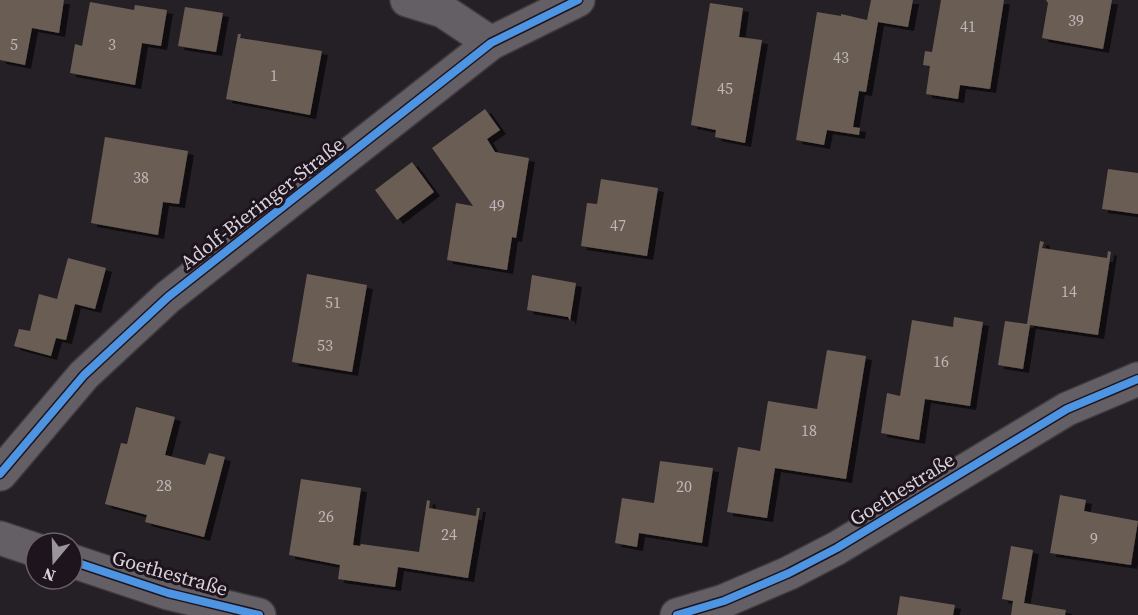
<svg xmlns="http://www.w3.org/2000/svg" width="1138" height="615" viewBox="0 0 1138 615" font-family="'Source Serif 4',serif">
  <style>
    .building { fill: #6b5d53; filter: url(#shadow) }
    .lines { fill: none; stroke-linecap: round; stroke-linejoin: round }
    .street-casing { stroke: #3f3a3f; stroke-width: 36 }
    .street { stroke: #645f64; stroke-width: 33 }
    .cycleway-casing { stroke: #1e141e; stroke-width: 11 }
    .cycleway { stroke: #4d94e3; stroke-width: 8 }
    .labels { text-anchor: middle; stroke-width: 6; stroke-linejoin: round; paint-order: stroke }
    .number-label { font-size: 16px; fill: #beb6b8 }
    .street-label { font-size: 20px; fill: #dad3da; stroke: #1e141e }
  </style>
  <defs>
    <filter id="shadow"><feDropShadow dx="6" dy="4" stdDeviation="0" flood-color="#0009"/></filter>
  </defs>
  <rect width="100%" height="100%" fill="#252025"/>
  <g class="building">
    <path d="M 0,0 L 64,0 L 59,33 L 32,28 L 25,65 L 0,60 Z"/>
    <path d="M 871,0 L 913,0 L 908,27 L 878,22 L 866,92 L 859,91 L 853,127 L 860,128 L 859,135 L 827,130 L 824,145 L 796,140 L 817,12 L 841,16 L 841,14 L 867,20 Z"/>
    <path d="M 941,0 L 1004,0 L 990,89 L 960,85 L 958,99 L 926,94 L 930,66 L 923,65 L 925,51 L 932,52 Z"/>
    <path d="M 1046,0 L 1112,0 L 1103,49 L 1042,38 L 1048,3 Z"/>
    <path d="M 90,2 L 134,10 L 135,5 L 167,10 L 161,46 L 142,43 L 135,85 L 70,73 L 75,44 L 82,46 Z"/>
    <path d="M 710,3 L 743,8 L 739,37 L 762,40 L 745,143 L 715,137 L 716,130 L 691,125 Z"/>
    <path d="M 185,7 L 223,13 L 216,52 L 178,46 Z"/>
    <path d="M 238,34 L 241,34 L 240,38 L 322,51 L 310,115 L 226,99 Z"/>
    <path d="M 485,109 L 500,130 L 487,139 L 495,152 L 529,158 L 516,238 L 512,237 L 507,270 L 447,260 L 456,203 L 473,206 L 432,148 Z"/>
    <path d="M 105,137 L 188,151 L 179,204 L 163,202 L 158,235 L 91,223 Z"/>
    <path d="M 412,162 L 434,192 L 397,220 L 375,190 Z"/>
    <path d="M 1108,169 L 1138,173 L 1138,214 L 1102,209 Z"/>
    <path d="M 601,179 L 658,188 L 647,256 L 581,246 L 587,203 L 597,204 Z"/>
    <path d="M 1040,241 L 1044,242 L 1042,248 L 1107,258 L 1108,251 L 1111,252 L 1098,335 L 1030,325 L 1023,369 L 998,365 L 1005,321 L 1027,324 Z"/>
    <path d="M 68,258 L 106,268 L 95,309 L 75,304 L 66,340 L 56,338 L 51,356 L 14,346 L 19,329 L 30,331 L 39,294 L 57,299 Z"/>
    <path d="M 307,274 L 367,285 L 352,372 L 292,362 Z"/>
    <path d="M 532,275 L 576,283 L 570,321 L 568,317 L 527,310 Z"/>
    <path d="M 954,317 L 983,322 L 970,406 L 925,399 L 919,440 L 881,433 L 887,393 L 900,396 L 912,320 L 953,327 Z"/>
    <path d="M 827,350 L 866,356 L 846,479 L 775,468 L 767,518 L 727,512 L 738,447 L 760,451 L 768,401 L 817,409 Z"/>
    <path d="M 136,407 L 175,417 L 165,455 L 205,465 L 209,453 L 225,457 L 204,537 L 145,522 L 147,515 L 105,504 L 121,443 L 127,444 Z"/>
    <path d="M 660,461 L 713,468 L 702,543 L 639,533 L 637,547 L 615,543 L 622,498 L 654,503 Z"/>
    <path d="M 301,479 L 361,488 L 353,545 L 360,546 L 361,544 L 419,552 L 427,500 L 430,501 L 429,508 L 476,516 L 477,508 L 480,508 L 468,578 L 398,567 L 395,587 L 338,579 L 340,565 L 289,555 Z"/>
    <path d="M 1060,495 L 1086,500 L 1084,511 L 1138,521 L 1131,565 L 1050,553 Z"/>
    <path d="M 1011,546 L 1033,550 L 1024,603 L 1066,610 L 1065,615 L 1011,615 L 1013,601 L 1002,599 Z"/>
    <path d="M 900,596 L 955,605 L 953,615 L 897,615 Z"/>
  </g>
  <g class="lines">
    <defs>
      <g id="street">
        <path d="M 407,0 L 443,11 L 491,43"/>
        <path d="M 0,474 L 84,375 L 168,297 L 491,43 L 578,0"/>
        <path d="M 0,538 L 36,550"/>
        <path d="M 72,561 L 168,593 L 259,615"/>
        <path d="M 677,615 L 724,601 L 789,573 L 837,548 L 1067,409 L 1138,379"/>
      </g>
    </defs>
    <use href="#street" class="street-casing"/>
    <use href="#street" class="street"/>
    <defs>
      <g id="cycleway">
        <path d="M 0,474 L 84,375 L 168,297 L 491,43 L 578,0"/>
        <path d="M 72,561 L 168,593 L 259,615"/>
        <path d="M 677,615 L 724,601 L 789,573 L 837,548 L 1067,409 L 1138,379"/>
      </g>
    </defs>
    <use href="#cycleway" class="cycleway-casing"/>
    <use href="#cycleway" class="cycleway"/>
  </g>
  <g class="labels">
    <g class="number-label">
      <text x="1076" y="26">39</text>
      <text x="968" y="32">41</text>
      <text x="14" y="50">5</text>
      <text x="112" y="50">3</text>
      <text x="841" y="63">43</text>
      <text x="274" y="81">1</text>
      <text x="725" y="94">45</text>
      <text x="141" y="183">38</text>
      <text x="497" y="211">49</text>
      <text x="618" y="231">47</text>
      <text x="1069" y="297">14</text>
      <text x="333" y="308">51</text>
      <text x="325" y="351">53</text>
      <text x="941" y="367">16</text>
      <text x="809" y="436">18</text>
      <text x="164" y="491">28</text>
      <text x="684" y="492">20</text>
      <text x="326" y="522">26</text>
      <text x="449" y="540">24</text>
      <text x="1094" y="544">9</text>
    </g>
    <g class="street-label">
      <text transform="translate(262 203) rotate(-38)" y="7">Adolf-Bieringer-Straße</text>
      <text transform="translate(902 489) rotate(-32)" y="7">Goethestraße</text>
      <text transform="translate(170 573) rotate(16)" y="7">Goethestraße</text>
    </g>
  </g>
  <g transform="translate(54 561) rotate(199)"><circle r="28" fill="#1e141e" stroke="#696069" stroke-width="1.5"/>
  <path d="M0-4.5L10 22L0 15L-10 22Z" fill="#9b949b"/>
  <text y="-9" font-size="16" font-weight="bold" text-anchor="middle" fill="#dad3da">N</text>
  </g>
</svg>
